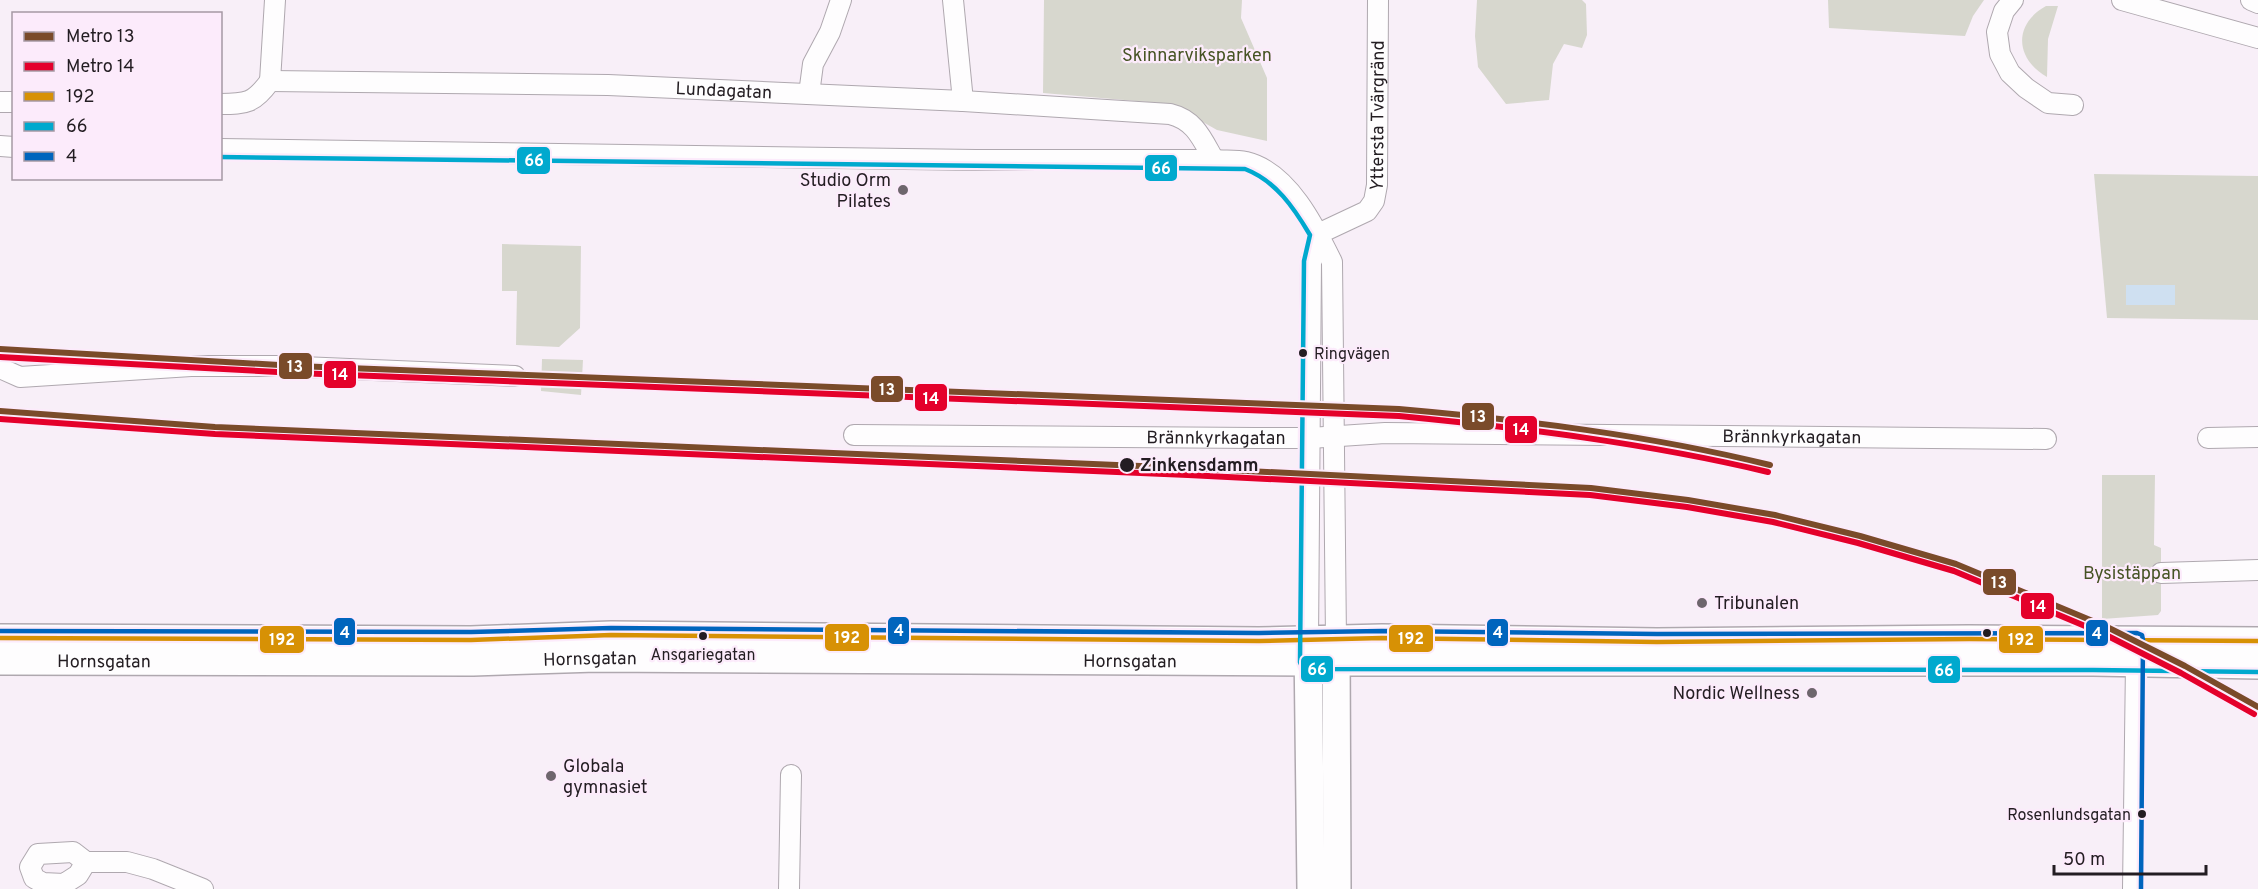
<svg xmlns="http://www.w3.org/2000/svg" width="2258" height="889" viewBox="0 0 2258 889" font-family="Overpass,sans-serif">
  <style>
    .green { fill: #d7d7ce }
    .water { fill: #cfe0f1 }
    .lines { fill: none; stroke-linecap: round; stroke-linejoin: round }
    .street-casing { stroke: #afa8af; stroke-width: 22 }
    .secondary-casing { stroke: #afa8af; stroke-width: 30 }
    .street { stroke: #fefdfe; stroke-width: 20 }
    .secondary { stroke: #fefdfe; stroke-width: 27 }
    .bus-1-casing { stroke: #fcebfb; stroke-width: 9 }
    .bus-2-casing { stroke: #fcebfb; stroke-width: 9 }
    .bus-3-casing { stroke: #fcebfb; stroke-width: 9 }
    .bus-1 { stroke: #d79105; stroke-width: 4.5 }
    .bus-2 { stroke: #00a9ce; stroke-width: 4.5 }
    .bus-3 { stroke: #0065bd; stroke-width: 4.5 }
    .metro-1-casing { stroke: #fcebfb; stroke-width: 10 }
    .metro-2-casing { stroke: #fcebfb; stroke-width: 10 }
    .metro-1 { stroke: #7a4b2a; stroke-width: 6 }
    .metro-2 { stroke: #e4002b; stroke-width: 6 }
    .poi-dot { fill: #6e666d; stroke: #fcebfb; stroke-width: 2 }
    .bus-dot { fill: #231d22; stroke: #fcebfb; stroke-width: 2 }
    .labels { text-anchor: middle; stroke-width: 4.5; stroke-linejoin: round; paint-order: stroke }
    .bus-label { font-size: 16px; fill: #231d22; stroke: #fcebfb; text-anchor: start }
    .park-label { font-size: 18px; fill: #465324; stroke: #fcebfb }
    .street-label { font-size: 18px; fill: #231d22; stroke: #fcebfb }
    .poi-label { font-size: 18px; fill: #231d22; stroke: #fcebfb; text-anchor: end }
    .stop-label { font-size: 18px; font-weight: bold; fill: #231d22; stroke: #fcebfb; text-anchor: start }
    .line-badge { stroke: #fcebfb; stroke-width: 2 }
    .badge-label { font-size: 16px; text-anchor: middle; font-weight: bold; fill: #fff }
  </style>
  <rect width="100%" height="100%" fill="#f8eff8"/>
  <g class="green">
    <path d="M 1044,0 L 1242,0 L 1241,18 L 1267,78 L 1267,141 L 1217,130 L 1171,104 L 1043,93 Z"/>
    <path d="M 1477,0 L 1582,0 L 1586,4 L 1587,35 L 1582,48 L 1564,44 L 1553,64 L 1549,100 L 1506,104 L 1478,67 L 1475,36 Z"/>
    <path d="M 1828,0 L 1984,0 L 1973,16 L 1965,36 L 1829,28 Z"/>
    <path d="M 2046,6 L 2058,6 L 2048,39 L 2047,77 C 2015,59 2013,24 2046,6 Z"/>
    <path d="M 2094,174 L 2258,176 L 2258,320 L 2107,318 Z"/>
    <path d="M 502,244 L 581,246 L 580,328 L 559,347 L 516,345 L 517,291 L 502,291 Z"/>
    <path d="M 542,359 L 583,360 L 581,395 L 541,391 Z"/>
    <path d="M 2102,475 L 2155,475 L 2154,545 L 2161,548 L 2161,611 L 2158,615 L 2102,619 Z"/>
  </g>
  <rect class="water" x="2126" y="285" width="49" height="20"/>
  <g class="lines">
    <defs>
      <g id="street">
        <path d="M 953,0 L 963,101"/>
        <path d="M 2013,0 L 2004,11 L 1997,32 L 2000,54 L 2010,73 L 2026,88 L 2048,103 L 2073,105"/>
        <path d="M 2122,0 L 2258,38"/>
        <path d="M 2251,0 L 2258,3"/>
        <path id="s1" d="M 270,81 L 608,85 L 963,101 L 1170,114 C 1195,120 1202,139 1214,160"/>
        <path d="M 270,81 L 275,0"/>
        <path d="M 809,94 L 813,64 L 830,32 L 841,0"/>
        <path d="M 0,102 L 14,102"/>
        <path d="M 220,104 C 247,104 254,103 270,81"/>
        <path d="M 0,146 L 14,147"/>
        <path d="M 220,149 L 976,160 L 1214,160 C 1224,161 1236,160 1246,162 C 1288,172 1315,227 1332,262 L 1336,639"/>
        <path id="s2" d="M 1318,234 L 1367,211 L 1374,201 L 1377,185 L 1378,0"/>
        <path d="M 0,368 L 20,377 L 191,366 L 278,366 L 515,376"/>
        <path id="s3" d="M 854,435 L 1255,438 L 1310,438 L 1385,433 L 2046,439"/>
        <path d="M 2208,438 L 2258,437"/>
        <path d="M 2161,573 L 2258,570"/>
        <path d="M 1308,640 L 1311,261 L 1318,234"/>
        <path d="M 86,862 L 78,875 L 64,884 L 43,883 L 34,878 L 30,867 L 38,854 L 73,852 L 86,862 L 127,862 L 153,869 L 203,889"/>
        <path d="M 789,889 L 791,775"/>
        <path d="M 2133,889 L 2136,663"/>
      </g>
      <g id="secondary">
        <path d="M 0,638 L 471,640 L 611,635 L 1259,641 L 1382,638 L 1657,642 L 1969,639 L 2258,641"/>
        <path d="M 1308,644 L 1311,889"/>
        <path d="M 1336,644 L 1337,889"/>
        <path id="s4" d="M 0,661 L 473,662 L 596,658 L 1307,662 L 2093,662 L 2258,665"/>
      </g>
    </defs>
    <use href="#street" class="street-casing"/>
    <use href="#secondary" class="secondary-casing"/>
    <use href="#street" class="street"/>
    <use href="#secondary" class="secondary"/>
    <defs>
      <path id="bus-1" d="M 0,638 L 471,640 L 611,635 L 1259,641 L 1382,638 L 1657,642 L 1969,639 L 2258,641"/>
      <path id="bus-2" d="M 220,157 L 1245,169 C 1276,181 1294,208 1310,235 L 1304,261 L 1300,662 L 1303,669 L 2093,670 L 2258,672"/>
      <path id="bus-3" d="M 0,631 L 471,632 L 611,628 L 1259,633 L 1382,631 L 1657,634 L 2137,633 L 2142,635 L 2143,640 L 2141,889"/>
    </defs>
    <use href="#bus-1" class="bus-1-casing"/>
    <use href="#bus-2" class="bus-2-casing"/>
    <use href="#bus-3" class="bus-3-casing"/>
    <use href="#bus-1" class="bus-1"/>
    <use href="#bus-2" class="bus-2"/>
    <use href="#bus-3" class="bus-3"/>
    <defs>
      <g id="metro-1">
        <path d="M 0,349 L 296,366 L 1399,409 C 1524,420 1648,435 1770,465"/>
        <path d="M 0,411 L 215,427 L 1188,468 L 1591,488 L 1688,500 L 1775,515 L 1860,536 L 1956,564 L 2107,627 L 2185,666 L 2258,707"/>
      </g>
      <g id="metro-2">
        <path d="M 0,357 L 296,373 L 1399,416 C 1523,428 1646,443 1768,472"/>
        <path d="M 0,419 L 215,434 L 1188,475 L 1590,495 L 1687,507 L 1773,522 L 1858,543 L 1954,571 L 2104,634 L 2181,673 L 2254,714"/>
      </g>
    </defs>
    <use href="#metro-1" class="metro-1-casing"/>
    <use href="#metro-2" class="metro-2-casing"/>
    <use href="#metro-1" class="metro-1"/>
    <use href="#metro-2" class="metro-2"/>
  </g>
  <g class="poi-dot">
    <circle cx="903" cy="190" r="6"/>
    <circle cx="1702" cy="603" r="6"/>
    <circle cx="1812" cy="693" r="6"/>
    <circle cx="551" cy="776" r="6"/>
  </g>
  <g class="bus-dot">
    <circle cx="1303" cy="353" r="5"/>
    <circle cx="1127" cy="465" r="8"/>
    <circle cx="1987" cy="633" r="5"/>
    <circle cx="703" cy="636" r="5"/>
    <circle cx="2142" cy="814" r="5"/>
  </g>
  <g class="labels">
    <g class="bus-label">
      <text x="1314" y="359">Ringvägen</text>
      <text x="703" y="660" text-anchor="middle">Ansgariegatan</text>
      <text x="2131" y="820" text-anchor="end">Rosenlundsgatan</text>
    </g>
    <g class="park-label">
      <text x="1197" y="61">Skinnarviksparken</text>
      <text x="2132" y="579">Bysistäppan</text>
    </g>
    <g class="street-label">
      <text dy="6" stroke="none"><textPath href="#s1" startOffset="454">Lundagatan</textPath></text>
      <text dy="6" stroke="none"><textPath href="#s2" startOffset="152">Yttersta Tvärgränd</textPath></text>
      <text dy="6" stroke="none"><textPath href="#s3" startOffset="362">Brännkyrkagatan</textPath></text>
      <text dy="6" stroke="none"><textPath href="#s3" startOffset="938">Brännkyrkagatan</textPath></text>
      <text dy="6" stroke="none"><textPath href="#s4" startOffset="590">Hornsgatan</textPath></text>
      <text dy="6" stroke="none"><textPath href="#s4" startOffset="104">Hornsgatan</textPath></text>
      <text dy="6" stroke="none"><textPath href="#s4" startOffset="1130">Hornsgatan</textPath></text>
    </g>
    <g class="poi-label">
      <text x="891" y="186">Studio Orm<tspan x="891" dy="21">Pilates</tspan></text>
      <text x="1714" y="609" text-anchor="start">Tribunalen</text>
      <text x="1800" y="699">Nordic Wellness</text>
      <text x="563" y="772" text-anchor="start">Globala<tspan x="563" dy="21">gymnasiet</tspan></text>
    </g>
    <g class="stop-label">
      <text x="1140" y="471">Zinkensdamm</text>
    </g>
  </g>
  <g class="line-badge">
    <rect x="516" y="146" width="35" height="29" rx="6" fill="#00a9ce"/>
    <rect x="1144" y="154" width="34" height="28" rx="6" fill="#00a9ce"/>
    <rect x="278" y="352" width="35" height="28" rx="6" fill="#7a4b2a"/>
    <rect x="323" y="360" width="34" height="29" rx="6" fill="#e4002b"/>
    <rect x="870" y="375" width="34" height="28" rx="6" fill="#7a4b2a"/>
    <rect x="914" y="383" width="34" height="29" rx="6" fill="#e4002b"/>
    <rect x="1461" y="402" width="34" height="29" rx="6" fill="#7a4b2a"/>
    <rect x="1504" y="415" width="34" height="29" rx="6" fill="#e4002b"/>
    <rect x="1982" y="568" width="35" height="28" rx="6" fill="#7a4b2a"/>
    <rect x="2020" y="592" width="35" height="28" rx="6" fill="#e4002b"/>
    <rect x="887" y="616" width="23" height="29" rx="6" fill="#0065bd"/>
    <rect x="333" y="617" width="23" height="29" rx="6" fill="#0065bd"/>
    <rect x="1486" y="618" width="23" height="29" rx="6" fill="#0065bd"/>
    <rect x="2085" y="619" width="24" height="28" rx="6" fill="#0065bd"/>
    <rect x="824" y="623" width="46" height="29" rx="6" fill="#d79105"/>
    <rect x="1388" y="624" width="46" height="29" rx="6" fill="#d79105"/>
    <rect x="259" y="625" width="46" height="29" rx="6" fill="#d79105"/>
    <rect x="1998" y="625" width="46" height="29" rx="6" fill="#d79105"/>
    <rect x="1300" y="655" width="34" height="28" rx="6" fill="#00a9ce"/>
    <rect x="1927" y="655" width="34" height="29" rx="6" fill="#00a9ce"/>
  </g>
  <g class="badge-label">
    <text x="534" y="166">66</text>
    <text x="1161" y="174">66</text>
    <text x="295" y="372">13</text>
    <text x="340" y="380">14</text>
    <text x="887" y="395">13</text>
    <text x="931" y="404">14</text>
    <text x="1478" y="422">13</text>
    <text x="1521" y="435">14</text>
    <text x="1999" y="588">13</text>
    <text x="2038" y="612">14</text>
    <text x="899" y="636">4</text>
    <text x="345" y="638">4</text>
    <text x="1498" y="638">4</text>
    <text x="2097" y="639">4</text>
    <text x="847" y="643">192</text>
    <text x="1411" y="644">192</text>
    <text x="282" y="645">192</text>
    <text x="2021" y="645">192</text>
    <text x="1317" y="675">66</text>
    <text x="1944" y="676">66</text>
  </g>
  <rect x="12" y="12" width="210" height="168" fill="#fcebfb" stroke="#a599a4" stroke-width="1.5"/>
  <rect x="24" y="32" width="30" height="9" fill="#7a4b2a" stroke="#a599a4" stroke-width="1.5"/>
  <text x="66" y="42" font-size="18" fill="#231d22">Metro 13</text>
  <rect x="24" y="62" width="30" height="9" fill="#e4002b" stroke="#a599a4" stroke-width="1.5"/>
  <text x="66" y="72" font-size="18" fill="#231d22">Metro 14</text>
  <rect x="24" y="92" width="30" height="9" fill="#d79105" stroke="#a599a4" stroke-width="1.5"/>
  <text x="66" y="102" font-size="18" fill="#231d22">192</text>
  <rect x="24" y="122" width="30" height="9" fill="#00a9ce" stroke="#a599a4" stroke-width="1.5"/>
  <text x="66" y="132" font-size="18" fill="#231d22">66</text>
  <rect x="24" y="152" width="30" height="9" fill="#0065bd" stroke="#a599a4" stroke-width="1.5"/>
  <text x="66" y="162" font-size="18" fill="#231d22">4</text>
  <path d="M2054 865v9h152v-9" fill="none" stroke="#231d22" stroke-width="3"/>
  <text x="2063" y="865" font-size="18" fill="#231d22" stroke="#fcebfb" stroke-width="4.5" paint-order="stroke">50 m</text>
</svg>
